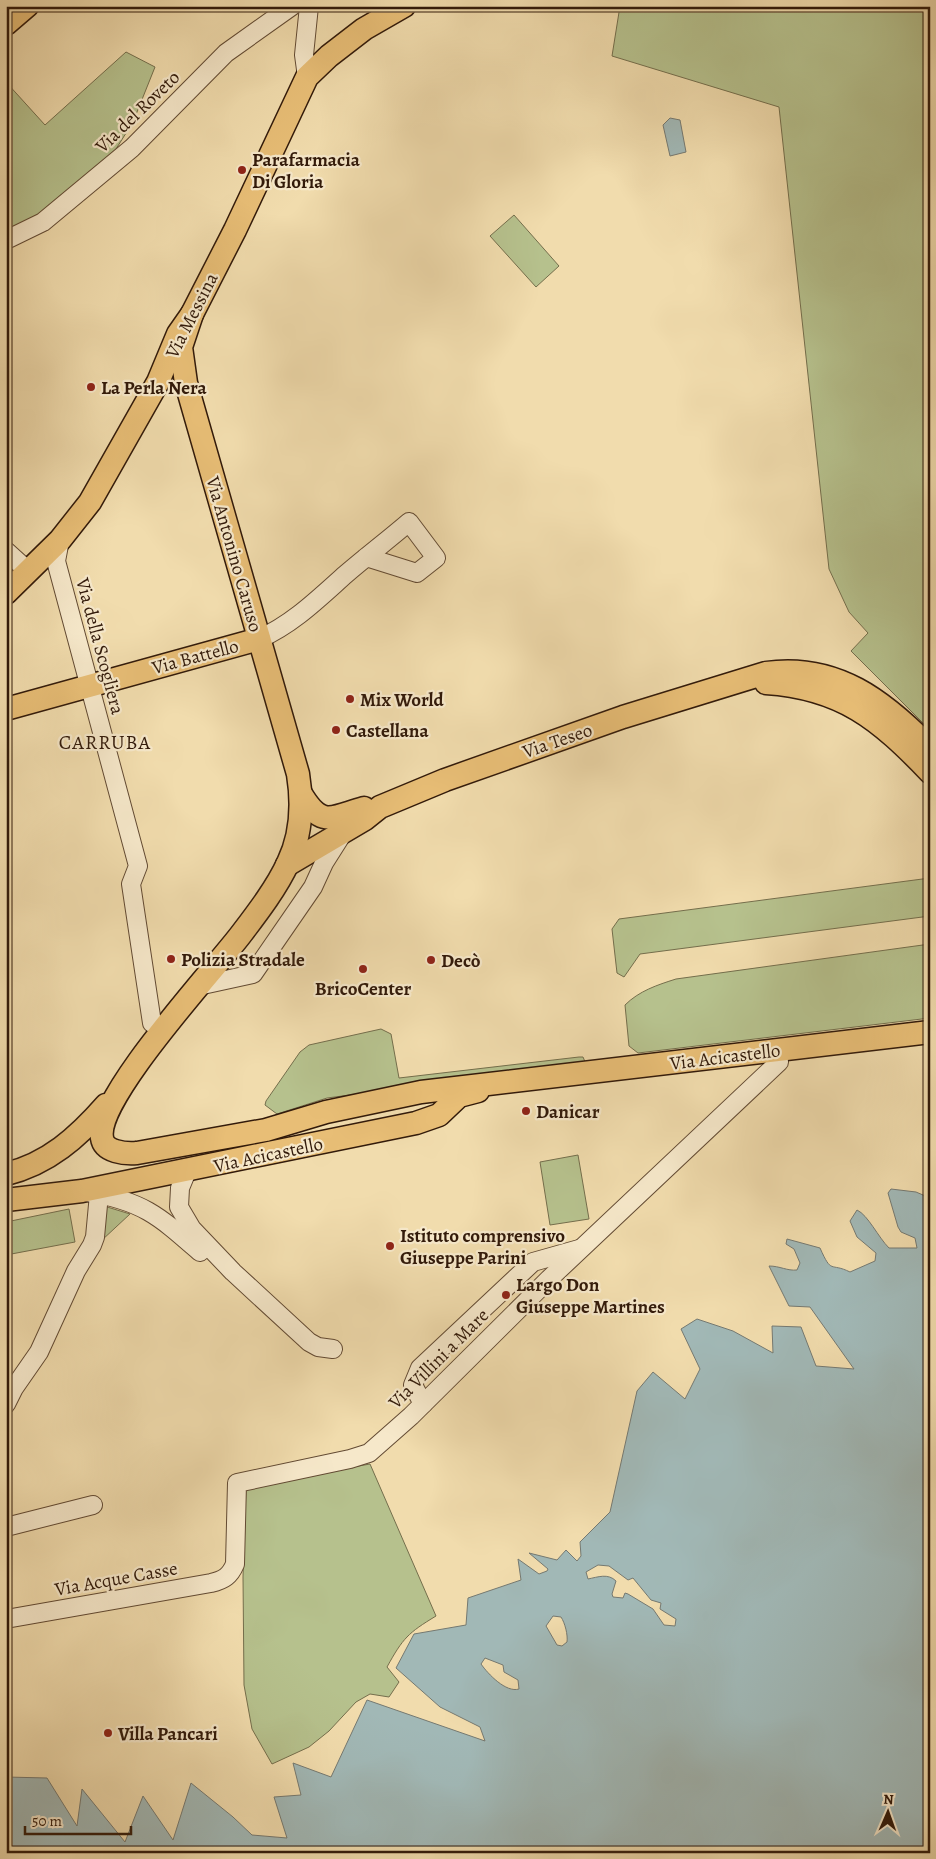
<svg xmlns="http://www.w3.org/2000/svg" width="936" height="1859" viewBox="0 0 936 1859" font-family="Alegreya,serif">
  <style>
    .green { fill: #b6c18d; stroke: #746e4c }
    .water { fill: #a1b8b6; stroke: #757971; fill-rule: evenodd }
    .lines { fill: none; stroke-linecap: round; stroke-linejoin: round }
    .minor-casing { stroke: #624a33; stroke-width: 20 }
    .major-casing { stroke: #321a0a; stroke-width: 25 }
    .minor { stroke: #f6e8ca; stroke-width: 18 }
    .major { stroke: #e8be76; stroke-width: 22 }
    .poi-dot { fill: #8f2418; stroke: #f6e8ca; stroke-width: 2 }
    .labels { text-anchor: middle; stroke-width: 4.5; stroke-linejoin: round; paint-order: stroke }
    .street-label { font-size: 19px; fill: #321a0a; stroke: #f6e8ca }
    .poi-label { font-size: 19px; font-weight: bold; fill: #321a0a; stroke: #f6e8ca; text-anchor: start }
    .neighbourhood-label { font-size: 20px; letter-spacing: 1px; fill: #321a0a; stroke: #f6e8ca }
  </style>
  <rect width="100%" height="100%" fill="#f1dcad"/>
  <filter id="stains"><feTurbulence type="fractalNoise" baseFrequency=".004" numOctaves="4"/><feColorMatrix values="0 0 0 0 .2 0 0 0 0 .09 0 0 0 0 .02 0 0 0 .5 -.17"/></filter>
  <radialGradient id="worn" r=".72"><stop offset=".6" stop-color="#630" stop-opacity="0"/><stop offset="1" stop-color="#630" stop-opacity=".3"/></radialGradient>
  <g class="green">
    <path d="M 620,6 L 930,6 L 930,730 L 851,651 L 868,633 L 849,612 L 829,569 L 779,107 L 612,56 Z"/>
    <path d="M 126,52 L 155,67 L 133,122 L 116,149 L 117,153 L 33,220 L 6,233 L 6,82 L 45,125 Z"/>
    <path d="M 514,215 L 559,266 L 536,287 L 490,236 Z"/>
    <path d="M 930,878 L 930,916 L 640,954 L 624,977 L 617,973 L 612,929 L 619,919 Z"/>
    <path d="M 930,944 L 930,1018 L 638,1053 L 629,1046 L 625,1005 C 639,991 657,985 676,979 Z"/>
    <path d="M 381,1029 L 391,1034 L 399,1078 L 579,1057 L 583,1057 L 586,1064 L 327,1098 L 277,1114 L 265,1105 L 266,1101 L 300,1052 L 309,1045 Z"/>
    <path d="M 578,1155 L 589,1219 L 550,1225 L 540,1162 Z"/>
    <path d="M 104,1206 L 130,1214 L 101,1241 Z"/>
    <path d="M 69,1209 L 75,1242 L 6,1255 L 6,1222 Z"/>
    <path d="M 370,1464 L 436,1616 C 408,1633 403,1638 387,1667 L 399,1682 L 389,1697 L 370,1694 L 356,1702 L 329,1731 L 309,1747 L 272,1764 L 252,1729 L 244,1685 L 243,1577 L 246,1486 Z"/>
  </g>
  <g class="water">
    <path d="M 670,118 L 680,120 L 686,152 L 670,156 L 663,125 Z"/>
    <path d="M 891,1189 L 916,1192 L 930,1198 L 930,1853 L 6,1853 L 6,1777 L 47,1778 L 77,1826 L 82,1789 L 125,1842 L 143,1796 L 173,1840 L 191,1783 L 233,1817 L 252,1835 L 287,1838 L 274,1797 L 301,1795 L 293,1763 L 331,1777 L 367,1700 L 485,1741 L 480,1727 L 440,1707 L 396,1668 L 414,1634 L 466,1625 L 468,1598 L 521,1580 L 518,1559 L 539,1574 L 547,1571 L 548,1569 L 529,1553 L 557,1560 L 566,1550 L 577,1561 L 581,1556 L 580,1542 L 610,1512 L 637,1391 L 653,1372 L 685,1399 L 700,1369 L 681,1329 L 697,1319 L 733,1331 L 773,1353 L 772,1326 L 801,1327 L 816,1366 L 854,1369 L 810,1307 L 789,1306 L 769,1266 C 780,1266 787,1271 797,1270 L 800,1263 L 794,1249 L 786,1244 L 787,1239 L 820,1248 C 832,1275 830,1262 850,1272 L 875,1261 L 876,1253 L 857,1237 L 850,1221 L 857,1210 C 868,1215 878,1237 889,1248 L 917,1248 L 915,1238 L 901,1232 L 898,1227 L 888,1193 ZM 598,1565 L 609,1566 L 628,1580 L 633,1578 L 651,1600 L 661,1603 L 660,1609 L 676,1619 L 675,1626 L 664,1625 L 653,1609 L 628,1594 L 625,1593 L 623,1598 L 613,1597 L 612,1594 L 616,1581 C 608,1573 598,1577 588,1579 L 586,1572 ZM 553,1616 L 561,1617 C 565,1623 568,1635 567,1642 L 562,1646 L 557,1645 L 546,1626 ZM 485,1658 L 503,1665 L 504,1672 L 518,1680 L 519,1689 C 506,1693 488,1674 481,1664 Z"/>
  </g>
  <g class="lines">
    <defs>
      <g id="minor">
        <path d="M 307,77 L 304,55 L 309,6"/>
        <path d="M 6,240 L 43,222 L 132,148 L 226,53 L 292,6"/>
        <path d="M 60,540 L 56,561 L 138,866 L 131,884 L 152,1023 L 162,1029"/>
        <path d="M 6,551 L 27,570"/>
        <path d="M 259,639 C 293,624 319,598 346,574 C 367,556 388,540 409,522 L 436,558 L 417,573 L 366,557"/>
        <path d="M 198,986 L 253,974 L 313,887 L 324,863 L 343,833"/>
        <path d="M 187,1171 L 180,1188 L 179,1207 L 192,1229 L 233,1272 L 309,1342 L 318,1347 L 333,1349"/>
        <path d="M 87,1192 C 143,1201 159,1216 200,1252"/>
        <path d="M 6,1404 L 14,1388 L 39,1352 L 76,1271 L 92,1245 L 95,1237 L 99,1194"/>
        <path d="M 423,1404 L 413,1385 L 420,1368 L 533,1262 L 579,1249"/>
        <path d="M 6,1527 L 93,1505"/>
        <path d="M 6,1619 L 211,1583 C 224,1580 230,1576 235,1564 L 237,1483 L 350,1459 L 369,1453 L 411,1416 L 549,1279 L 779,1062 L 777,1050"/>
      </g>
      <g id="major">
        <path d="M 6,24 L 27,6"/>
        <path d="M 192,314 L 181,347 L 186,383 L 298,774 C 303,805 302,834 288,863 C 277,887 258,912 242,933 C 216,968 95,1098 102,1138 C 104,1152 125,1154 137,1153 L 266,1130 L 326,1112 L 421,1092 L 930,1032"/>
        <path d="M 6,593 L 60,540 L 90,502 L 158,382 L 178,334 L 192,314 L 235,230 L 307,77 L 329,56 L 364,29 L 404,6"/>
        <path d="M 766,683 C 842,688 879,719 930,772"/>
        <path d="M 6,709 L 259,639"/>
        <path d="M 301,794 C 322,829 332,817 364,808"/>
        <path d="M 287,865 L 365,819 L 380,807 L 445,780 L 623,717 L 766,673 C 836,663 884,701 930,748"/>
        <path d="M 6,1174 C 48,1164 78,1137 106,1105"/>
        <path d="M 6,1200 L 82,1191 L 416,1123 L 439,1115 L 459,1096 L 478,1091"/>
      </g>
    </defs>
    <use href="#minor" class="minor-casing"/>
    <use href="#major" class="major-casing"/>
    <use href="#minor" class="minor"/>
    <use href="#major" class="major"/>
  </g>
  <g class="poi-dot">
    <circle cx="242" cy="170" r="5"/>
    <circle cx="91" cy="387" r="5"/>
    <circle cx="350" cy="699" r="5"/>
    <circle cx="336" cy="730" r="5"/>
    <circle cx="171" cy="959" r="5"/>
    <circle cx="431" cy="960" r="5"/>
    <circle cx="363" cy="969" r="5"/>
    <circle cx="526" cy="1111" r="5"/>
    <circle cx="390" cy="1246" r="5"/>
    <circle cx="506" cy="1295" r="5"/>
    <circle cx="108" cy="1733" r="5"/>
  </g>
  <g class="labels">
    <g class="street-label">
      <text transform="translate(137 111) rotate(-44)" y="7">Via del Roveto</text>
      <text transform="translate(191 315) rotate(-63)" y="7">Via Messina</text>
      <text transform="translate(235 554) rotate(74)" y="7">Via Antonino Caruso</text>
      <text transform="translate(101 646) rotate(75)" y="7">Via della Scogliera</text>
      <text transform="translate(195 656) rotate(-15)" y="7">Via Battello</text>
      <text transform="translate(557 740) rotate(-19)" y="7">Via Teseo</text>
      <text transform="translate(725 1056) rotate(-7)" y="7">Via Acicastello</text>
      <text transform="translate(268 1154) rotate(-12)" y="7">Via Acicastello</text>
      <text transform="translate(438 1358) rotate(-45)" y="7">Via Villini a Mare</text>
      <text transform="translate(116 1578) rotate(-10)" y="7">Via Acque Casse</text>
    </g>
    <g class="poi-label">
      <text x="252" y="166">Parafarmacia<tspan x="252" dy="22">Di Gloria</tspan></text>
      <text x="101" y="394">La Perla Nera</text>
      <text x="360" y="706">Mix World</text>
      <text x="346" y="737">Castellana</text>
      <text x="181" y="966">Polizia Stradale</text>
      <text x="441" y="967">Decò</text>
      <text x="363" y="995" text-anchor="middle">BricoCenter</text>
      <text x="536" y="1118">Danicar</text>
      <text x="400" y="1242">Istituto comprensivo<tspan x="400" dy="22">Giuseppe Parini</tspan></text>
      <text x="516" y="1291">Largo Don<tspan x="516" dy="22">Giuseppe Martines</tspan></text>
      <text x="118" y="1740">Villa Pancari</text>
    </g>
    <g class="neighbourhood-label">
      <text x="105" y="749">CARRUBA</text>
    </g>
  </g>
  <rect width="936" height="1859" fill="none" stroke="#f1dcad" stroke-width="25"/>
  <rect x="8" y="8" width="921" height="1844" fill="none" stroke="#321a0a" stroke-width="2.5"/>
  <rect x="12" y="12" width="911" height="1834" fill="none" stroke="#321a0a"/>
  <g transform="translate(888 1812) rotate(2)" stroke="#f6e8ca" stroke-width="4" paint-order="stroke">
  <path d="M0-4L9 19L0 12L-9 19Z" fill="#321a0a"/>
  <text y="-8" font-size="14" font-weight="bold" text-anchor="middle" fill="#321a0a">N</text>
  </g>
  <path d="M25 1826v8h106v-8" fill="none" stroke="#321a0a" stroke-width="2.5"/>
  <text x="32" y="1826" font-size="15" fill="#321a0a" stroke="#f6e8ca" stroke-width="4" paint-order="stroke">50 m</text>
  <rect width="100%" height="100%" filter="url(#stains)"/>
  <rect width="100%" height="100%" fill="url(#worn)"/>
</svg>
